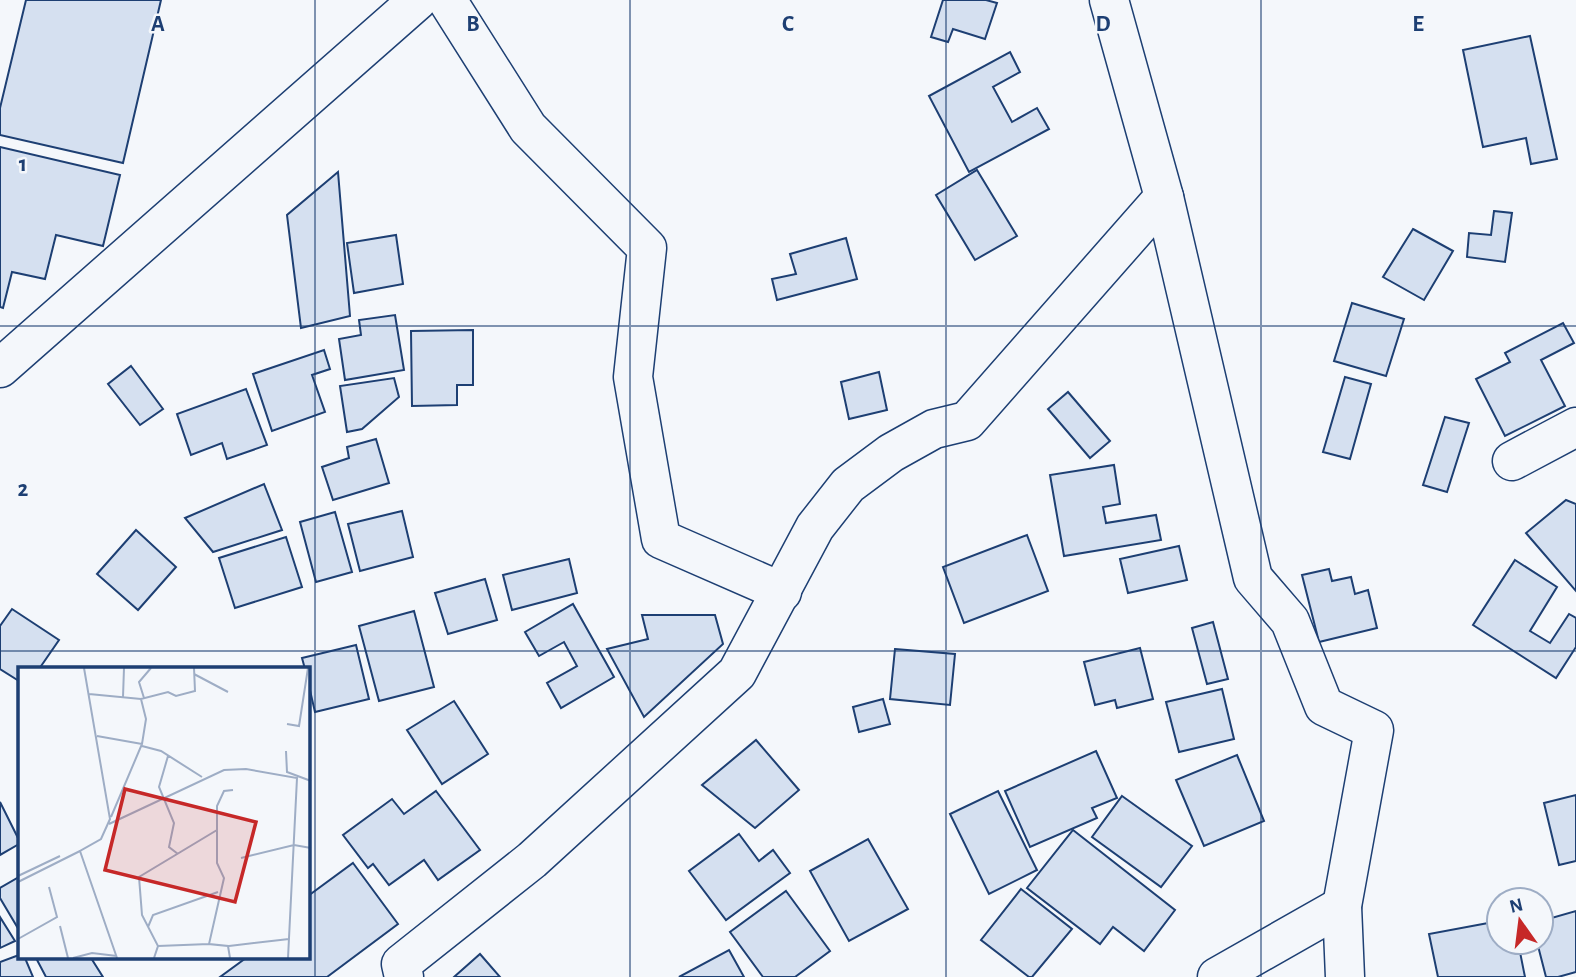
<svg xmlns="http://www.w3.org/2000/svg" width="1576" height="977" viewBox="0 0 1576 977" font-family="'Alegreya Sans',sans-serif">
  <style>
    .building { fill: #d5e0f0; stroke: #1d3f73; stroke-width: 2 }
    .lines { fill: none; stroke-linecap: round; stroke-linejoin: round }
    .minor-casing { stroke: #1d3f73; stroke-width: 41 }
    .minor { stroke: #f4f7fb; stroke-width: 38 }
    .grid { fill: none; stroke: #1d3f73; stroke-width: 2; stroke-opacity: 0.55 }
    .inset-road { fill: none; stroke: #9eadc5; stroke-width: 2 }
    .view { fill: #c62828; fill-opacity: 0.15; stroke: #c62828; stroke-width: 3.5 }
    .inset-edge { fill: none; stroke: #1d3f73; stroke-width: 3.5 }
    .grid-label { font-size: 23px; text-anchor: middle; font-weight: bold; fill: #1d3f73; stroke: #f4f7fb; stroke-width: 5; stroke-linejoin: round; paint-order: stroke }
  </style>
  <rect width="100%" height="100%" fill="#f4f7fb"/>
  <g class="building">
    <path d="M 26,0 L 161,0 L 123,163 L 0,135 L 0,108 Z"/>
    <path d="M 943,0 L 986,0 L 997,3 L 985,39 L 953,29 L 948,42 L 931,37 Z"/>
    <path d="M 1530,36 L 1557,159 L 1531,164 L 1526,138 L 1483,147 L 1463,50 Z"/>
    <path d="M 1010,52 L 1020,72 L 993,87 L 1012,122 L 1037,108 L 1049,129 L 969,172 L 929,96 Z"/>
    <path d="M 0,147 L 120,175 L 103,246 L 56,235 L 45,279 L 12,272 L 3,308 L 0,307 Z"/>
    <path d="M 977,170 L 1017,236 L 975,260 L 936,195 Z"/>
    <path d="M 338,172 L 350,316 L 301,328 L 287,215 Z"/>
    <path d="M 1494,211 L 1512,213 L 1505,262 L 1467,257 L 1469,233 L 1491,235 Z"/>
    <path d="M 1413,229 L 1453,251 L 1424,300 L 1383,277 Z"/>
    <path d="M 396,235 L 403,284 L 354,293 L 347,243 Z"/>
    <path d="M 846,238 L 857,279 L 777,300 L 772,279 L 796,274 L 790,254 Z"/>
    <path d="M 1352,303 L 1404,319 L 1386,376 L 1334,361 Z"/>
    <path d="M 395,315 L 404,370 L 345,380 L 339,339 L 361,335 L 359,320 Z"/>
    <path d="M 1563,323 L 1574,343 L 1541,360 L 1565,406 L 1505,436 L 1476,379 L 1510,362 L 1505,353 Z"/>
    <path d="M 473,330 L 473,385 L 457,385 L 457,405 L 412,406 L 411,331 Z"/>
    <path d="M 324,350 L 330,369 L 312,375 L 325,412 L 272,431 L 253,374 Z"/>
    <path d="M 131,366 L 163,409 L 140,425 L 108,384 Z"/>
    <path d="M 879,372 L 887,410 L 849,419 L 841,382 Z"/>
    <path d="M 1345,377 L 1371,384 L 1350,459 L 1323,452 Z"/>
    <path d="M 394,378 L 399,397 L 362,429 L 347,432 L 340,386 Z"/>
    <path d="M 246,389 L 267,445 L 227,459 L 222,443 L 191,455 L 177,414 Z"/>
    <path d="M 1068,392 L 1110,441 L 1090,458 L 1048,409 Z"/>
    <path d="M 1445,417 L 1469,423 L 1447,492 L 1423,485 Z"/>
    <path d="M 376,439 L 389,483 L 333,500 L 322,467 L 349,458 L 347,447 Z"/>
    <path d="M 1114,465 L 1120,504 L 1103,507 L 1106,523 L 1156,515 L 1161,540 L 1064,556 L 1050,475 Z"/>
    <path d="M 264,484 L 282,530 L 213,552 L 185,518 Z"/>
    <path d="M 1566,500 L 1576,504 L 1576,591 L 1526,533 Z"/>
    <path d="M 402,511 L 413,557 L 360,571 L 348,524 Z"/>
    <path d="M 335,512 L 352,572 L 316,582 L 300,522 Z"/>
    <path d="M 136,530 L 176,567 L 138,610 L 97,574 Z"/>
    <path d="M 1027,535 L 1048,591 L 964,623 L 943,567 Z"/>
    <path d="M 286,537 L 302,587 L 235,608 L 219,558 Z"/>
    <path d="M 1179,546 L 1187,580 L 1128,593 L 1120,559 Z"/>
    <path d="M 569,559 L 577,593 L 512,610 L 503,575 Z"/>
    <path d="M 1515,560 L 1557,587 L 1530,631 L 1550,643 L 1569,614 L 1576,618 L 1576,647 L 1556,678 L 1473,625 Z"/>
    <path d="M 1329,569 L 1332,581 L 1351,577 L 1355,594 L 1368,590 L 1377,628 L 1319,642 L 1302,575 Z"/>
    <path d="M 485,579 L 497,620 L 448,634 L 435,593 Z"/>
    <path d="M 573,604 L 614,677 L 561,708 L 547,683 L 577,666 L 564,642 L 539,656 L 525,632 Z"/>
    <path d="M 12,609 L 59,640 L 39,669 L 19,669 L 19,681 L 0,669 L 0,626 Z"/>
    <path d="M 414,611 L 434,687 L 379,701 L 359,626 Z"/>
    <path d="M 642,615 L 715,615 L 723,644 L 644,717 L 607,649 L 648,639 Z"/>
    <path d="M 1213,622 L 1228,679 L 1207,684 L 1192,628 Z"/>
    <path d="M 356,645 L 369,699 L 315,712 L 308,682 L 308,669 L 305,669 L 302,658 Z"/>
    <path d="M 1140,648 L 1153,699 L 1117,708 L 1115,700 L 1095,705 L 1084,662 Z"/>
    <path d="M 895,649 L 955,654 L 950,705 L 890,699 Z"/>
    <path d="M 1222,689 L 1234,739 L 1179,752 L 1166,702 Z"/>
    <path d="M 883,699 L 890,724 L 859,732 L 853,707 Z"/>
    <path d="M 454,701 L 488,754 L 442,784 L 407,730 Z"/>
    <path d="M 756,740 L 799,790 L 755,828 L 702,785 Z"/>
    <path d="M 1096,751 L 1117,798 L 1092,808 L 1097,818 L 1030,847 L 1005,791 Z"/>
    <path d="M 1237,755 L 1264,821 L 1204,846 L 1176,780 Z"/>
    <path d="M 436,791 L 480,850 L 438,880 L 424,860 L 389,885 L 373,864 L 368,868 L 343,835 L 392,799 L 404,814 Z"/>
    <path d="M 998,791 L 1037,870 L 989,894 L 950,814 Z"/>
    <path d="M 1576,795 L 1576,861 L 1559,865 L 1544,803 Z"/>
    <path d="M 1122,796 L 1192,846 L 1161,887 L 1092,837 Z"/>
    <path d="M 0,802 L 19,840 L 19,844 L 0,855 Z"/>
    <path d="M 1073,830 L 1175,910 L 1144,951 L 1113,927 L 1100,944 L 1027,888 Z"/>
    <path d="M 739,834 L 759,861 L 773,850 L 790,873 L 726,920 L 689,871 Z"/>
    <path d="M 868,839 L 908,909 L 849,941 L 810,871 Z"/>
    <path d="M 353,863 L 398,924 L 327,977 L 220,977 L 246,958 L 308,958 L 308,896 Z"/>
    <path d="M 19,877 L 19,930 L 0,898 L 0,888 Z"/>
    <path d="M 1021,889 L 1072,929 L 1032,977 L 1029,977 L 981,940 Z"/>
    <path d="M 786,891 L 830,951 L 795,977 L 763,977 L 730,932 Z"/>
    <path d="M 1576,911 L 1576,972 L 1558,977 L 1546,977 L 1537,942 L 1541,942 L 1541,921 Z"/>
    <path d="M 0,917 L 15,941 L 0,948 Z"/>
    <path d="M 1499,921 L 1499,942 L 1518,942 L 1525,977 L 1438,977 L 1429,934 Z"/>
    <path d="M 729,950 L 744,977 L 679,977 Z"/>
    <path d="M 480,954 L 500,977 L 454,977 Z"/>
    <path d="M 19,955 L 19,958 L 25,958 L 33,977 L 0,977 L 0,962 Z"/>
    <path d="M 36,958 L 91,958 L 103,977 L 46,977 Z"/>
  </g>
  <g class="lines">
    <defs>
      <g id="minor">
        <path d="M 447,0 L 528,128 L 647,248 L 633,377 L 661,539 L 782,592"/>
        <path d="M 1164,197 L 1253,578 L 1290,621 L 1324,706 L 1374,730 L 1342,906 L 1345,977"/>
        <path d="M 0,368 L 418,0"/>
        <path d="M 1512,461 L 1576,427"/>
        <path d="M 404,977 L 401,964 L 532,860 L 737,673 L 815,527 L 848,485 L 891,453 L 934,429 L 967,421 L 1164,197 L 1109,0"/>
        <path d="M 1217,977 L 1342,906"/>
      </g>
    </defs>
    <use href="#minor" class="minor-casing"/>
    <use href="#minor" class="minor"/>
  </g>
  <path class="grid" d="M 315,0 L 315,977M 630,0 L 630,977M 946,0 L 946,977M 1261,0 L 1261,977M 0,326 L 1576,326M 0,651 L 1576,651"/>
  <g transform="translate(18 667)">
    <rect width="292" height="292" fill="#f4f7fb"/>
    <path class="inset-road" d="M 66,1 L 92,152 L 83,172 L 62,184 L 99,291M 176,7 L 210,25M 71,27 L 123,32 L 150,25 L 158,29 L 177,24 L 176,1M 105,30 L 106,1M 126,31 L 121,15 L 133,1M 269,57 L 281,59 L 290,1M 79,69 L 124,77M 124,79 L 143,84 L 184,110M 268,84 L 269,105 L 293,114M 150,89 L 141,120 L 156,156 L 151,180 L 160,187M 93,150 L 124,77 L 128,52 L 123,32M 91,157 L 206,103 L 228,102 L 279,111 L 270,291M 199,163 L 199,196 L 206,211 L 191,277 L 210,279 L 212,291M 223,191 L 276,178 L 293,181M 0,209 L 42,189M 0,215 L 62,184M 42,259 L 50,291M 130,260 L 135,248 L 200,225M 0,272 L 39,250 L 31,220M 140,279 L 191,277M 211,279 L 271,272M 55,291 L 74,286 L 99,289M 136,291 L 140,279 L 124,248 L 121,210 L 199,163 L 199,139 L 206,124 L 215,123"/>
    <path class="view" d="M 107,122 L 238,155 L 217,235 L 87,203 Z"/>
    <rect width="292" height="292" class="inset-edge"/>
  </g>
  <g class="grid-label">
    <text x="158" y="31">A</text>
    <text x="473" y="31">B</text>
    <text x="788" y="31">C</text>
    <text x="1103" y="31">D</text>
    <text x="1418" y="31">E</text>
    <text x="23" y="171">1</text>
    <text x="23" y="496">2</text>
  </g>
  <g transform="translate(1520 921) rotate(346)"><circle r="33" fill="#f4f7fb" stroke="#9eadc5" stroke-width="2"/>
  <path d="M0-5L12 26L0 18L-12 26Z" fill="#c62828"/>
  <text y="-10" font-size="19" font-weight="bold" text-anchor="middle" fill="#1d3f73">N</text>
  </g>
</svg>
